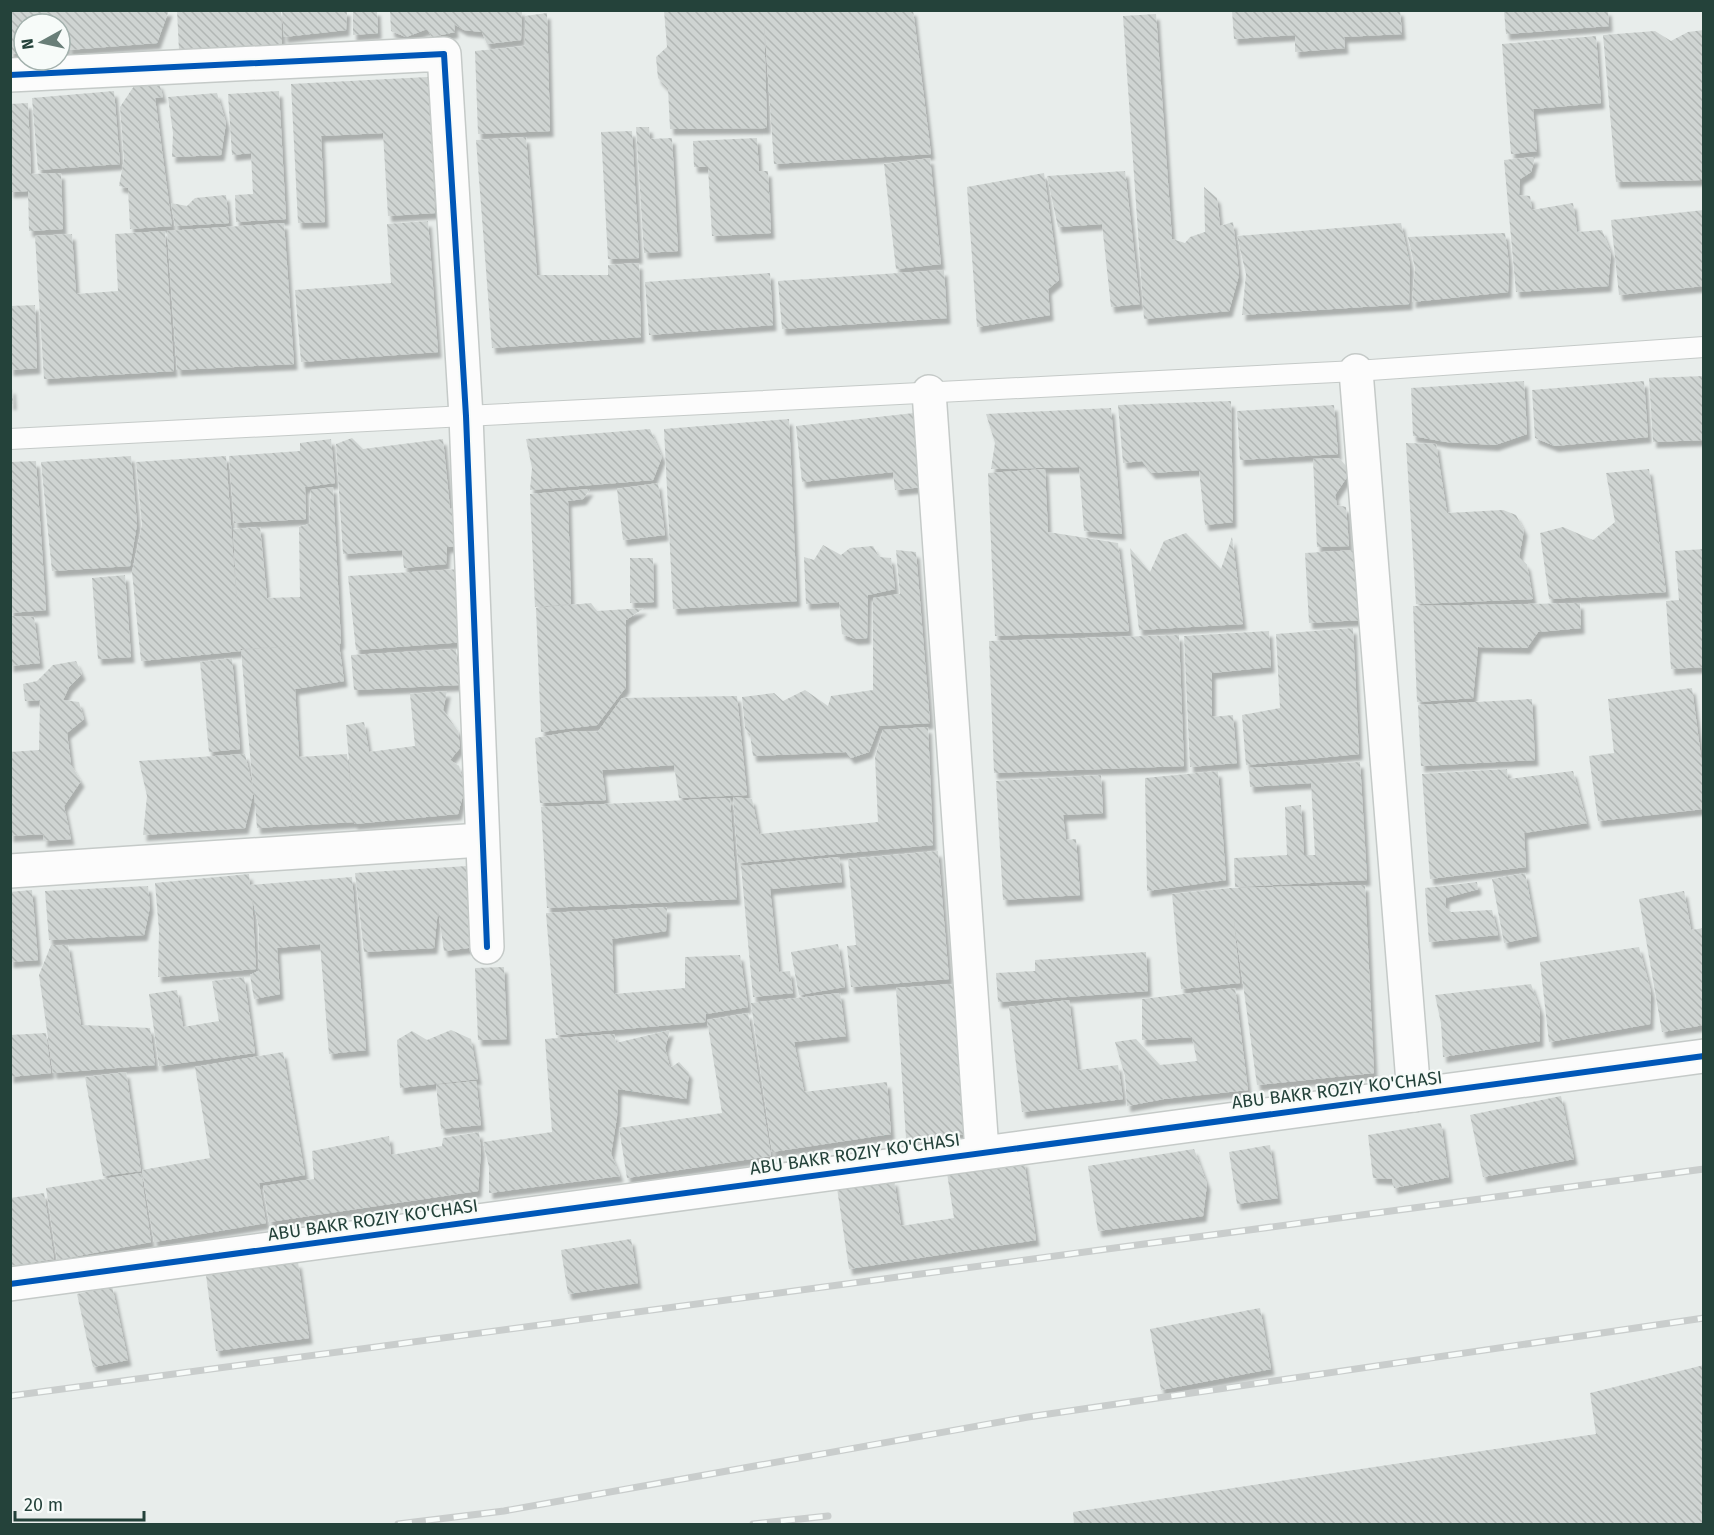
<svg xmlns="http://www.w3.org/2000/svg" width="1714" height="1535" viewBox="0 0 1714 1535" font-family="'Fira Sans',sans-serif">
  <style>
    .building { fill: url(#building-back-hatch); filter: url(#shadow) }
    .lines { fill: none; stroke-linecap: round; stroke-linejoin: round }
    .service-casing { stroke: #c5cac8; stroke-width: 22 }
    .minor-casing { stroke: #c5cac8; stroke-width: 36 }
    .service { stroke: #fcfcfc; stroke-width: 20 }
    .minor { stroke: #fcfcfc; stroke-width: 33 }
    .rail-casing { stroke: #c9cdcc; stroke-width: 7 }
    .rail { stroke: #f7fbf9; stroke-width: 4.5; stroke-dasharray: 14; stroke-linecap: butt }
    .cycleway-casing { stroke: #f7fbf9; stroke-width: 10 }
    .cycleway { stroke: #0057b8; stroke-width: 6 }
    .labels { text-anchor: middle; stroke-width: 4.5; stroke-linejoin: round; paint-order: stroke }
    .street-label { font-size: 18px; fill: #24423a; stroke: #f7fbf9 }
  </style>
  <defs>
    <pattern id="building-back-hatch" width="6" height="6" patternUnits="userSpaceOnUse" patternTransform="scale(1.5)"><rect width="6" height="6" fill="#cfd4d2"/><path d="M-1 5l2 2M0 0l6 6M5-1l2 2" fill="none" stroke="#b2b7b5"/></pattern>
    <filter id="shadow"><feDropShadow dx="3.5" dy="6" stdDeviation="1.5" flood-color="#0004"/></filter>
  </defs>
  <rect width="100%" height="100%" fill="#e8edeb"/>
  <g class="building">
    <path d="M 10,10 L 169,10 L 157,43 L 68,50 L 68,25 L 66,50 L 60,50 L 60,24 L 24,24 L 24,53 L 10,54 Z"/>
    <path d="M 177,10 L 281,10 L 282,45 L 179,50 Z"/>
    <path d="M 282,10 L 347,10 L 346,30 L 284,37 Z"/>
    <path d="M 353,10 L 377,10 L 378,33 L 353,35 Z"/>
    <path d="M 390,10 L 522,10 L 521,40 L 487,44 L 482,32 L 464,30 L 454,24 L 455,32 L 432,37 L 427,29 L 406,37 L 391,31 Z"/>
    <path d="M 664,10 L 913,10 L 931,154 L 774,164 L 764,20 L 767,128 L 670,129 L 668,88 L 658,78 L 656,57 L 667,47 Z"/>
    <path d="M 1232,10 L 1400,10 L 1402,34 L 1344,37 L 1345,48 L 1295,52 L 1295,35 L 1234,39 Z"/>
    <path d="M 1504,10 L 1608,10 L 1609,26 L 1506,34 Z"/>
    <path d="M 547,13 L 550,131 L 478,134 L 475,51 L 525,46 L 525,16 Z"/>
    <path d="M 1156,14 L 1172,239 L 1185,243 L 1190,237 L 1205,232 L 1204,187 L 1217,198 L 1220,226 L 1233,222 L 1239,275 L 1229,311 L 1144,319 L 1123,16 Z"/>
    <path d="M 1704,30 L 1704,177 L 1701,180 L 1616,182 L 1603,35 L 1655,31 L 1671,41 L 1688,32 Z"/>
    <path d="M 1596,36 L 1601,103 L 1533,109 L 1537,151 L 1511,154 L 1502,44 Z"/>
    <path d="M 428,77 L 435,213 L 388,216 L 383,133 L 321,136 L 325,222 L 298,223 L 291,84 Z"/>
    <path d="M 159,83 L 163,97 L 155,98 L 172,226 L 130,229 L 128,188 L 119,186 L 124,159 L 120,107 L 134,86 Z"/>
    <path d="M 114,91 L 120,164 L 38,170 L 32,98 Z"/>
    <path d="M 279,91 L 286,219 L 236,222 L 235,195 L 253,194 L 251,153 L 232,155 L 228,94 Z"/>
    <path d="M 217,93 L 226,123 L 221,155 L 172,157 L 173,133 L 168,97 Z"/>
    <path d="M 28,103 L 31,174 L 61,173 L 63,229 L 29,231 L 28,191 L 10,192 L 10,104 Z"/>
    <path d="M 636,127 L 649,127 L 650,139 L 672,138 L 678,251 L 644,253 Z"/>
    <path d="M 632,131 L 639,258 L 608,259 L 601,132 Z"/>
    <path d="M 526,137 L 537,275 L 608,275 L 608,265 L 639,263 L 641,337 L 492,348 L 476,140 Z"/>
    <path d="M 757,138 L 759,171 L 768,171 L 771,233 L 712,236 L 708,167 L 694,167 L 693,141 Z"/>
    <path d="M 1535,157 L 1531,172 L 1520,179 L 1519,195 L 1530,196 L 1532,210 L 1573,203 L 1577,232 L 1602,230 L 1611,253 L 1608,286 L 1516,292 L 1504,160 Z"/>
    <path d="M 930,158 L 941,264 L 896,269 L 884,164 Z"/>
    <path d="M 1125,171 L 1140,304 L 1111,307 L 1102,224 L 1058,227 L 1047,176 Z"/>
    <path d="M 1044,173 L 1059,280 L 1048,289 L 1050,315 L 977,327 L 967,187 Z"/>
    <path d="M 226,195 L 229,223 L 175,226 L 171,203 L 187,206 L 195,198 Z"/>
    <path d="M 1704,210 L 1704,286 L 1619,295 L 1611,220 Z"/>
    <path d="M 428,221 L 438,352 L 301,362 L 295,290 L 391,283 L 387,224 Z"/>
    <path d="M 284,223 L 294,364 L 177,370 L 167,231 Z"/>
    <path d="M 1401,223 L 1410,265 L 1409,304 L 1242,315 L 1246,274 L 1237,236 Z"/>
    <path d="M 165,231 L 174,371 L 44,379 L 35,236 L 72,234 L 76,294 L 118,291 L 115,234 Z"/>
    <path d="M 1505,233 L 1509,264 L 1508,292 L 1412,302 L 1415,268 L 1408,237 Z"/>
    <path d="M 944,270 L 947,318 L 782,329 L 778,281 Z"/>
    <path d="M 770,273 L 773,325 L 649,335 L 645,282 Z"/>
    <path d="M 35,305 L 37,368 L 10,370 L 10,306 Z"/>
    <path d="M 1704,376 L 1704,440 L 1653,442 L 1649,378 Z"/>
    <path d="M 1524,381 L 1527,434 L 1495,445 L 1446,442 L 1413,436 L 1411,388 Z"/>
    <path d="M 1644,381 L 1648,437 L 1555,446 L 1535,438 L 1532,390 Z"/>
    <path d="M 10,388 L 12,388 L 13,404 L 10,404 Z"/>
    <path d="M 1231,401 L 1233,522 L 1205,525 L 1199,470 L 1152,473 L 1142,461 L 1123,463 L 1118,405 Z"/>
    <path d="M 1334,405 L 1338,454 L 1240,460 L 1237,411 Z"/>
    <path d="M 1111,408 L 1122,534 L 1084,531 L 1079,467 L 991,469 L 995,443 L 986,414 Z"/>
    <path d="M 914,413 L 923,487 L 895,490 L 893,472 L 802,482 L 796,426 Z"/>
    <path d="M 789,419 L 797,601 L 673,609 L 664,429 Z"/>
    <path d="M 650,429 L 662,457 L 653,480 L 530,490 L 532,468 L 526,439 Z"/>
    <path d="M 352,438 L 363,449 L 443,439 L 450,509 L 462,505 L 464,546 L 447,547 L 446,564 L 404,568 L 402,550 L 343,554 L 336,444 Z"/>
    <path d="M 331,439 L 335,483 L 305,487 L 306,519 L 234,523 L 229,456 L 300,451 L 300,443 Z"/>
    <path d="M 1406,443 L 1436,444 L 1447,513 L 1503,510 L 1516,515 L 1524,530 L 1519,557 L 1527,565 L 1533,599 L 1416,604 Z"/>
    <path d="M 131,456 L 137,524 L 130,566 L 52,571 L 41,462 Z"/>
    <path d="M 226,456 L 238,621 L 233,529 L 260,527 L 267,598 L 300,597 L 299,527 L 309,524 L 311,490 L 333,487 L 341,643 L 339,644 L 344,681 L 295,689 L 299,757 L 347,754 L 354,818 L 346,725 L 364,722 L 369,752 L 415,746 L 410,694 L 447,691 L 443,710 L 458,731 L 460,748 L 450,760 L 459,766 L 465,788 L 458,814 L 354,824 L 354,822 L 257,828 L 254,791 L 245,828 L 143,835 L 147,796 L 139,761 L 245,754 L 253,789 L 241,650 L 298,646 L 240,649 L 241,651 L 141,661 L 132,572 L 142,525 L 136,462 Z"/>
    <path d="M 1339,458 L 1347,467 L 1347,477 L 1335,495 L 1337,505 L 1346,507 L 1349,546 L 1317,547 L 1313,459 Z"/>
    <path d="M 36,461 L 46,610 L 10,613 L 10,462 Z"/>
    <path d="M 1045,469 L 1048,532 L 1118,543 L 1129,631 L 995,636 L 988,473 Z"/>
    <path d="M 1649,469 L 1666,592 L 1549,599 L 1540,533 L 1563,527 L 1593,540 L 1615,522 L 1606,473 Z"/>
    <path d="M 658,483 L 665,535 L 623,540 L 617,489 Z"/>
    <path d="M 590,489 L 583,499 L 568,501 L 571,604 L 535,607 L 530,494 Z"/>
    <path d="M 1186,533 L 1221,569 L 1232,537 L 1243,624 L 1139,630 L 1130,548 L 1150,572 L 1164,541 Z"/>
    <path d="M 823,545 L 841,555 L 850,548 L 873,546 L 879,557 L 891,558 L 895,589 L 868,595 L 867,638 L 855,639 L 842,634 L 839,602 L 806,604 L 804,557 L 814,560 Z"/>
    <path d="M 1704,549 L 1704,667 L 1671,669 L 1666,601 L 1679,600 L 1675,551 Z"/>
    <path d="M 896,550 L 916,552 L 930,723 L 879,726 L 869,752 L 851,758 L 846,752 L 753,756 L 750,734 L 745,728 L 742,697 L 774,693 L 783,701 L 805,690 L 828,706 L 831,696 L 873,690 L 873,598 L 900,594 Z"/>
    <path d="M 1357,550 L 1361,620 L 1309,623 L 1305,553 Z"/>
    <path d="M 630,558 L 653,558 L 654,602 L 630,603 Z"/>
    <path d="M 460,569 L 465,642 L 356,650 L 348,576 Z"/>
    <path d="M 125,575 L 131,657 L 98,659 L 92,578 Z"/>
    <path d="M 591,603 L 597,611 L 644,608 L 626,620 L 626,687 L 597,725 L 541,732 L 536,608 Z"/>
    <path d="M 1580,603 L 1581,628 L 1538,632 L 1527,648 L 1478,647 L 1473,698 L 1417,702 L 1413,606 Z"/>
    <path d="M 10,616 L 34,617 L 40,663 L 10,666 Z"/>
    <path d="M 1353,628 L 1359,754 L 1246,765 L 1242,715 L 1280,708 L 1276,634 Z"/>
    <path d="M 1269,631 L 1271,667 L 1212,673 L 1212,717 L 1233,715 L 1237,763 L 1190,767 L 1184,636 Z"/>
    <path d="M 1179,635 L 1184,766 L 994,773 L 989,641 Z"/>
    <path d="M 456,649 L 459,685 L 354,690 L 351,655 Z"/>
    <path d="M 232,658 L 240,749 L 209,752 L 200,662 Z"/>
    <path d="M 76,661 L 82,674 L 69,687 L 63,700 L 79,702 L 84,719 L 67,733 L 71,765 L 81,781 L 64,806 L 71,839 L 43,841 L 44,834 L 10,836 L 10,752 L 39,750 L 40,700 L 25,701 L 23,684 L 37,681 L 53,665 Z"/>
    <path d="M 1692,688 L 1704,780 L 1704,809 L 1598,821 L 1589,756 L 1614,753 L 1608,699 Z"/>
    <path d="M 737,696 L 747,795 L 679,798 L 674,765 L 602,770 L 606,800 L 540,803 L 535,738 L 575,731 L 598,732 L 622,698 Z"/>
    <path d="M 1532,699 L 1535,760 L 1421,766 L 1418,705 Z"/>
    <path d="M 928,727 L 933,845 L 738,863 L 733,797 L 752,799 L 759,834 L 878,822 L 875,757 L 883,730 Z"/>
    <path d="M 1360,762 L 1367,880 L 1235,887 L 1234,858 L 1287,855 L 1285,807 L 1301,805 L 1304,855 L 1315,855 L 1311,783 L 1250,787 L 1249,768 Z"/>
    <path d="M 1507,769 L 1508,779 L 1573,771 L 1587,823 L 1524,833 L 1526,867 L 1430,879 L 1422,774 Z"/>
    <path d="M 1218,771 L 1226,880 L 1147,891 L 1145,778 Z"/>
    <path d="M 1101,775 L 1103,813 L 1063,815 L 1066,840 L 1076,839 L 1080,895 L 1003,900 L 996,781 Z"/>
    <path d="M 730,798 L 737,899 L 547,908 L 541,807 Z"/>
    <path d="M 938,851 L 949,979 L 851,987 L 847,946 L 856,945 L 848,859 Z"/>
    <path d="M 839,857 L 842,882 L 770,889 L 779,972 L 790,971 L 793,993 L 753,997 L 741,866 Z"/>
    <path d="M 467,866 L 476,947 L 444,951 L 438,910 L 434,948 L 364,952 L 355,873 Z"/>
    <path d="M 1525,873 L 1537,936 L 1504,943 L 1492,879 Z"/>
    <path d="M 249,874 L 250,885 L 352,877 L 366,1050 L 329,1054 L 320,944 L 277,948 L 280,994 L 254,999 L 250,975 L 258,971 L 259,928 L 252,897 L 256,969 L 158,977 L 159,930 L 155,883 Z"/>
    <path d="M 1477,882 L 1478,889 L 1446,898 L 1445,907 L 1451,912 L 1492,910 L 1498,935 L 1429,942 L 1425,888 Z"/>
    <path d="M 1365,885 L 1374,1073 L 1257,1085 L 1233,912 L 1240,983 L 1181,989 L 1172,894 L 1230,888 Z"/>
    <path d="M 148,886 L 150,907 L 144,935 L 49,940 L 45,891 Z"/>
    <path d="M 32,890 L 38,960 L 10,962 L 10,892 Z"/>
    <path d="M 1684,891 L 1691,930 L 1704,928 L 1704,1025 L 1662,1032 L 1639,899 Z"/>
    <path d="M 667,907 L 666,931 L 612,939 L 614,994 L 685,988 L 685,957 L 740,955 L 748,1007 L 706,1014 L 705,1022 L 556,1035 L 546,913 Z"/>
    <path d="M 838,944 L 845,987 L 799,995 L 791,952 Z"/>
    <path d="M 51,945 L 68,945 L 81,1025 L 150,1028 L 155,1065 L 53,1073 L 39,975 Z"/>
    <path d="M 1639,947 L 1651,992 L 1650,1024 L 1549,1042 L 1540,962 Z"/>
    <path d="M 1146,952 L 1148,991 L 998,1002 L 996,973 L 1035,971 L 1035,960 Z"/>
    <path d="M 504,967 L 507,1039 L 478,1040 L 475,968 Z"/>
    <path d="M 244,977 L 255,1053 L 159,1066 L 149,994 L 177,990 L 183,1027 L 219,1021 L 212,981 Z"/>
    <path d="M 954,984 L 965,1134 L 906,1138 L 896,988 Z"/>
    <path d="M 1531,984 L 1540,1010 L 1540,1041 L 1443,1057 L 1441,1023 L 1435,995 Z"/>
    <path d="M 1235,988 L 1248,1090 L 1164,1099 L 1127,1106 L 1125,1076 L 1115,1042 L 1136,1039 L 1160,1065 L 1197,1061 L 1192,1037 L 1142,1040 L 1142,999 Z"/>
    <path d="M 840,993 L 846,1036 L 794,1042 L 804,1092 L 887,1082 L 891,1134 L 772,1152 L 751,1003 Z"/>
    <path d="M 1069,1000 L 1078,1070 L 1118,1065 L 1123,1099 L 1022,1112 L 1009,1007 Z"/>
    <path d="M 748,1013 L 771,1156 L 627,1178 L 619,1128 L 722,1113 L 707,1020 Z"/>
    <path d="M 451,1030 L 471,1039 L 478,1079 L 400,1088 L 397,1040 L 412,1031 L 427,1040 Z"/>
    <path d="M 670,1030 L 665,1048 L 670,1068 L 679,1062 L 689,1073 L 686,1099 L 618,1089 L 617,1117 L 611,1154 L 620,1176 L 489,1193 L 489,1167 L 483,1142 L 552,1132 L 545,1039 L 614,1034 L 616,1043 Z"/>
    <path d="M 46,1033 L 51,1073 L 10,1077 L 10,1035 Z"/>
    <path d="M 283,1052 L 305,1175 L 259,1183 L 266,1223 L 154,1242 L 142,1170 L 210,1158 L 195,1067 Z"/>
    <path d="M 126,1072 L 141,1171 L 103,1176 L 85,1077 Z"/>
    <path d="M 476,1081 L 481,1125 L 441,1129 L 436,1085 Z"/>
    <path d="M 1561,1096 L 1574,1159 L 1483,1177 L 1470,1115 Z"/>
    <path d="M 1441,1123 L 1449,1177 L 1394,1188 L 1392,1179 L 1373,1178 L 1368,1135 Z"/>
    <path d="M 479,1132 L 481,1151 L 478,1191 L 269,1222 L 263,1186 L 314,1179 L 312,1151 L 389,1136 L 391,1155 L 442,1146 L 443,1138 Z"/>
    <path d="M 1270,1145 L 1278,1198 L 1237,1204 L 1229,1152 Z"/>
    <path d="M 1194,1149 L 1207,1184 L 1203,1216 L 1098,1231 L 1088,1166 Z"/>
    <path d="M 1024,1161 L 1036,1240 L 849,1269 L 837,1188 L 894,1180 L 901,1226 L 954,1218 L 947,1173 Z"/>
    <path d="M 141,1173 L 151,1242 L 57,1260 L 46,1188 Z"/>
    <path d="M 44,1193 L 54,1259 L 10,1266 L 10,1198 Z"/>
    <path d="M 631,1239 L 638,1283 L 568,1294 L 561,1250 Z"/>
    <path d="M 298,1262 L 309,1338 L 216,1351 L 206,1275 Z"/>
    <path d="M 112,1286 L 128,1360 L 93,1367 L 77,1294 Z"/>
    <path d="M 1260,1308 L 1271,1369 L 1161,1390 L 1150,1329 Z"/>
    <path d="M 1704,1365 L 1704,1524 L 1074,1524 L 1073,1512 L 1596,1434 L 1590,1393 Z"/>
  </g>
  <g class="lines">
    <defs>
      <path id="service" d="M 10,439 L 1356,371 L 1704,347"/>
      <g id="minor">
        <path d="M 10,75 L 444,54 L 466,416 L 487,947"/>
        <path d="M 1356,371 L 1414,1095"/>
        <path d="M 929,392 L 982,1151"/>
        <path d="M 10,871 L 481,840"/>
        <path d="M 10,1284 L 1704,1056"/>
      </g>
    </defs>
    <use href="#service" class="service-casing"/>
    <use href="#minor" class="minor-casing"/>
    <use href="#service" class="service"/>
    <use href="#minor" class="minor"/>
    <defs>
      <g id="rail">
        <path d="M 10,1396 L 1704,1169"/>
        <path d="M 398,1524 L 504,1511 L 1028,1417 L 1704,1318"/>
        <path d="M 753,1524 L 828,1516"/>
      </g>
    </defs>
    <use href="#rail" class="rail-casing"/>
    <use href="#rail" class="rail"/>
    <defs>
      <g id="cycleway">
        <path d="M 10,75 L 444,54 L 466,416 L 487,947"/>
        <path d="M 10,1284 L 1704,1056"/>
      </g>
    </defs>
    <use href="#cycleway" class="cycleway-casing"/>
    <use href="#cycleway" class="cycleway"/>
  </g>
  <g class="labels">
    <g class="street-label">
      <text transform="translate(1337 1090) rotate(-7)" y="6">ABU BAKR ROZIY KO'CHASI</text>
      <text transform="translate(855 1154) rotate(-8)" y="6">ABU BAKR ROZIY KO'CHASI</text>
      <text transform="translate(373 1220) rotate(-8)" y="6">ABU BAKR ROZIY KO'CHASI</text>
    </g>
  </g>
  <rect width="1714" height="1535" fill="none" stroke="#24423a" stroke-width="24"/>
  <g transform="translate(42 42) rotate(262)"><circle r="28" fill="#f7fbf9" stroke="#a3b1ad" stroke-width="1.5"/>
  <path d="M0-4.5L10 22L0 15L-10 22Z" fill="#697e78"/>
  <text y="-9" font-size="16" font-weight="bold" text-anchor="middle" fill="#24423a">N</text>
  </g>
  <path d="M15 1511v9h129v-9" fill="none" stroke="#24423a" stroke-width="3"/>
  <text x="24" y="1511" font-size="18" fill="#24423a" stroke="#f7fbf9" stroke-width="4.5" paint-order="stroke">20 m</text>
</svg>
